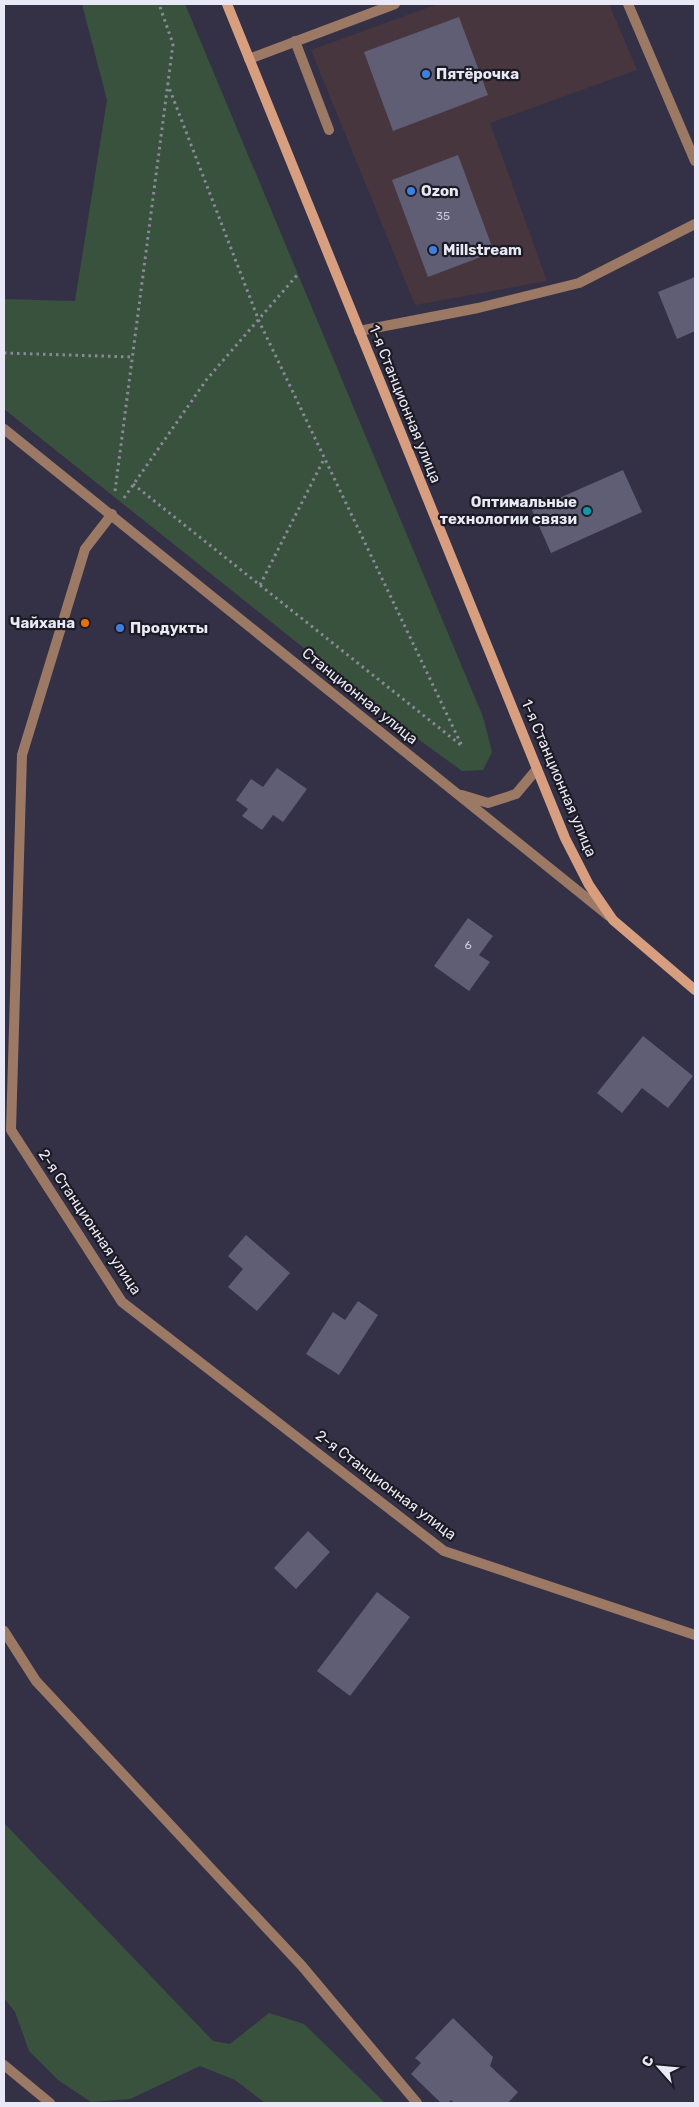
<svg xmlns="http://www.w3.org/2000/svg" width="699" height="2107" viewBox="0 0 699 2107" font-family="Rubik,sans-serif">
<rect width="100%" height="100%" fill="#343146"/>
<!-- commercial -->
<path fill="#48363f" d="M438,4H609L637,70L490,123L547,281L415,305L311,50Z"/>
<!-- green -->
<path fill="#39523e" d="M82,4H185L483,717L492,752L483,770L462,771L418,739L4,409V299L75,301L107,100Z
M4,1823L213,2041L230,2044L269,2013L304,2024L385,2103H265L235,2080L200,2066L130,2099L91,2102L58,2080L29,2051L15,2012L4,1998Z"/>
<!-- building -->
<path fill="#605e75" d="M459,17L488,95L393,131L364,52Z
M458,155L494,252L428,277L392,180Z
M695,277V331L677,339L658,292Z
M623,470L642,512L551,553L532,510Z
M277,768L307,789L283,822L273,815L262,830L242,816L248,809L236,800L251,779L263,787Z
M468,918L493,936L479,955L490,962L469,991L434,966Z
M643,1036L693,1076L668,1108L642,1088L622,1113L597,1093Z
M246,1235L290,1273L257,1311L228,1287L243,1269L228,1256Z
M358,1301L378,1315L339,1375L306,1354L333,1312L345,1320Z
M308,1531L330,1552L296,1589L274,1568Z
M377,1592L410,1617L350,1696L317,1671Z
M453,2018L493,2057L490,2066L518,2092L508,2103H454L451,2100L448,2103H441L411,2074L421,2063L415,2058Z"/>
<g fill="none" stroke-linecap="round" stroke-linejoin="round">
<!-- path -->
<path stroke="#8a8899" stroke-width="3" stroke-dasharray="2.5 4" stroke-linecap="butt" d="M4,353L132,357
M133,484L462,746L259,321L168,85
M115,491L173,44L159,4
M124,498L207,379L298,274
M260,585L324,459"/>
<!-- service -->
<path stroke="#9c7965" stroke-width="10" d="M628,4L695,161
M295,41L329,130
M249,59L395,4
M359,331L478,308L579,283L695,224
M4,2065L50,2103"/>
<!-- minor -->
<path stroke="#9c7965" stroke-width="10" d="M4,429L609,916
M112,514L85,549L22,755L11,1130L122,1302L444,1551L695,1635
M462,795L488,803L516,794L537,769
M4,1631L36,1681L302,1966L417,2103"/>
<!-- secondary -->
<path stroke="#d79f7f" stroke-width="10" d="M227,4L565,838L589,885L613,920L695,990"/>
</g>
<!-- markers -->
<g fill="#3f7fe0" stroke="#1c1b24" stroke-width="2">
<circle cx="426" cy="74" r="5"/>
<circle cx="411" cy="191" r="5"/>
<circle cx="433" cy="250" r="5"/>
<circle cx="120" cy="628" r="5"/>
</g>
<circle fill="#0f9aa8" stroke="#1c1b24" stroke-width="2" cx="587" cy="511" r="5"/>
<circle fill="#e8710a" stroke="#1c1b24" stroke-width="2" cx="85" cy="623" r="5"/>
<g text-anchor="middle" stroke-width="4.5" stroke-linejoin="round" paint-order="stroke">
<!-- number labels -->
<g font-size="12" fill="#c7c6d6">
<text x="443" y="220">35</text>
<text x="468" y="949">6</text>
</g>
<!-- poi labels -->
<g font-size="15" font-weight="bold" fill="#e9e8f6" stroke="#1c1b24" text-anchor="start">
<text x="436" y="79">Пятёрочка</text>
<text x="421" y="196">Ozon</text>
<text x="443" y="255">Millstream</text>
<text x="577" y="507" text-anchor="end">Оптимальные<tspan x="577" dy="17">технологии связи</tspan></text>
<text x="75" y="628" text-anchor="end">Чайхана</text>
<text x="130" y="633">Продукты</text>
</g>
<!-- street labels -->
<g font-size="15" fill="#e9e8f6" stroke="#1c1b24">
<text transform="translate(405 404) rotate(68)" y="5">1-я Станционная улица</text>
<text transform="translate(360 696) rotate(39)" y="5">Станционная улица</text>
<text transform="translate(559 778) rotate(67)" y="5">1-я Станционная улица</text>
<text transform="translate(90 1222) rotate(56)" y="5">2-я Станционная улица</text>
<text transform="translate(386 1485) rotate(37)" y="5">2-я Станционная улица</text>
</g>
</g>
<!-- border -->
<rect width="699" height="2107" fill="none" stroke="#e9e8f6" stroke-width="10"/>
<!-- north arrow -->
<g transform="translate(659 2067) rotate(297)" stroke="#1c1b24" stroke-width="4" paint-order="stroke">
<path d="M0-4L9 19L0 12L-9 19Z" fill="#e9e8f6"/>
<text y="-8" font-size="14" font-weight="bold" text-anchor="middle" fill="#e9e8f6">С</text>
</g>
</svg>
